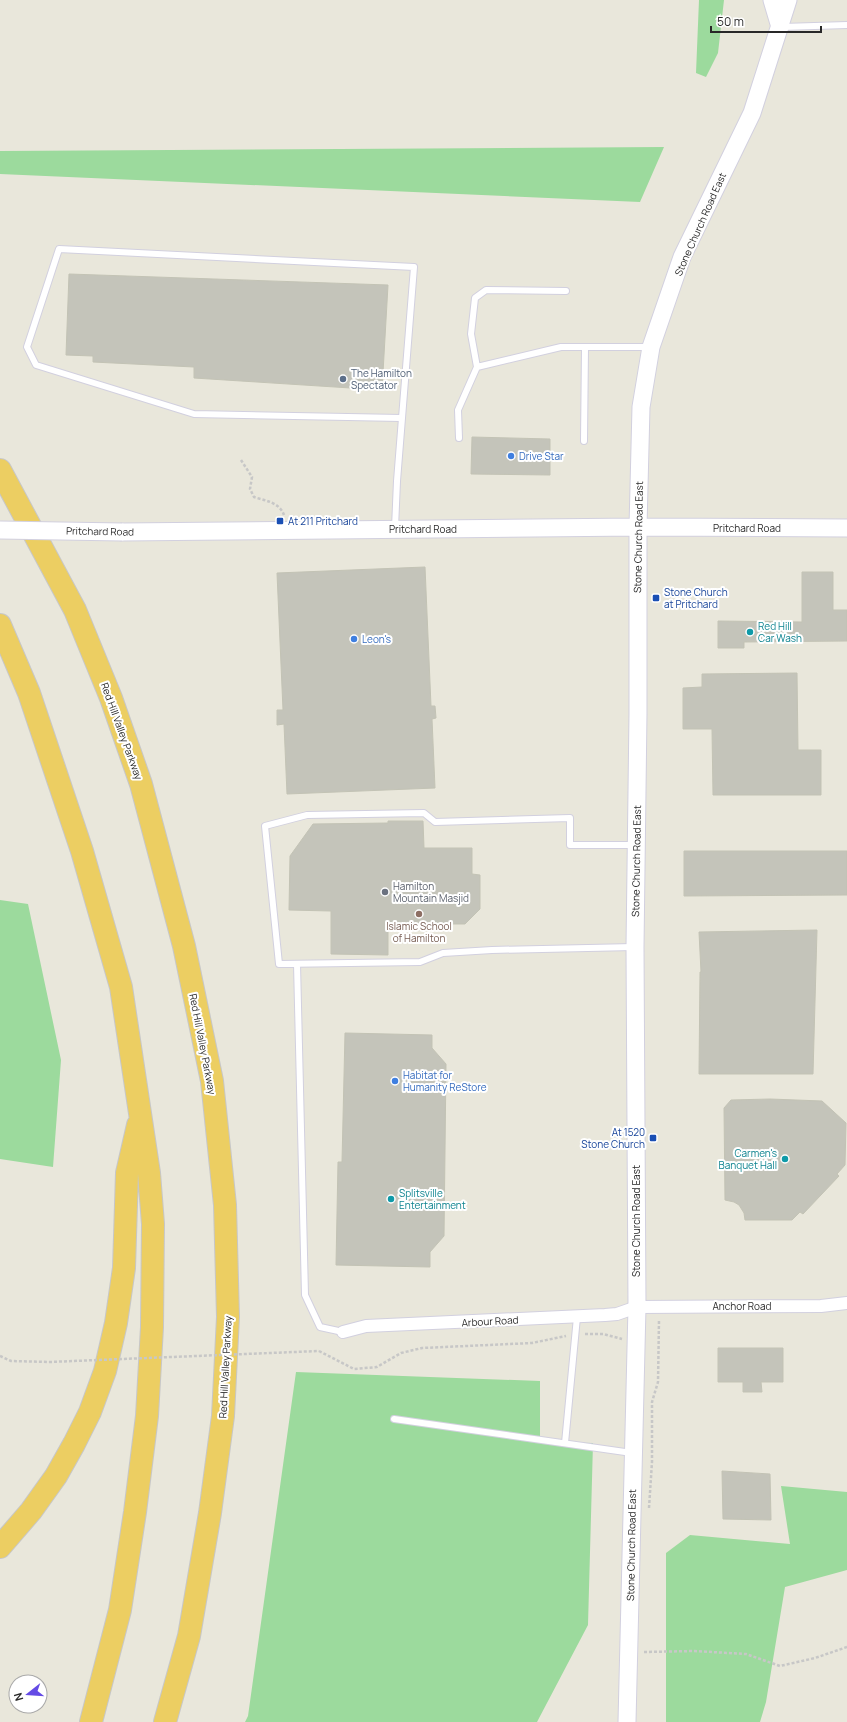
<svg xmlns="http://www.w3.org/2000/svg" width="847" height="1722" viewBox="0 0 847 1722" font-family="Manrope,sans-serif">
<rect width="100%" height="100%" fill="#e9e7db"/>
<!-- green -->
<path fill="#9cda9d" d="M699,0H724L718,53L706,77L696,73Z
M664,147L640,202L0,174V151Z
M0,900L28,904L61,1060L53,1167L0,1159Z
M296,1372L540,1381V1442L593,1443L588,1625L537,1722H245L248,1716Z
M781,1486L847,1492V1570L785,1587L766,1702L760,1722H666V1553L690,1535L790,1544Z"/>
<!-- building -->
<path fill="#c4c4ba" stroke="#c3c3b5" d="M69,274L388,285L382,390L194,378V367L93,362V356L66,355Z
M472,437L550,439V475L471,474Z
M425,567L431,706H435L436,718L432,719L435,788L287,794L284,724L277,725V710H283L277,573Z
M802,572H833V610H847V641L744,642V648H718V621L802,622Z
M797,673L798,750H821V795H713L712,729H683V688L702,687V674Z
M388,821H423L424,848H472V874L480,875V909L465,924H448V930H388V955L331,954V911L289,910L290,856L313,824L388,823Z
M684,851H847V895L684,896Z
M817,930L813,1074H699L700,972H701L699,932Z
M345,1033L432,1035V1048L446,1064L444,1236L430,1252V1267L336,1265L338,1162H342Z
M770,1099L822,1101L846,1123L845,1165L837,1174L839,1176L803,1214L800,1212L792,1220H745L744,1213L739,1205L734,1202L725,1200L724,1108L731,1100Z
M718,1348H783V1382H761L762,1392H743V1382H718Z
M722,1471L770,1474L771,1520L723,1519Z"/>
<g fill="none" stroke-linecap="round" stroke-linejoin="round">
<!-- service casing -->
<g stroke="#d2d0df" stroke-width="8">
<path id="service" d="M782,27L847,25
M477,367L471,334L475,298L486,290L566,291
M459,438L458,410L477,367L561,347H650
M584,441L585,347
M395,528L397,481L414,267L59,249L27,347L36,365L194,414L401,418
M634,947L492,950L443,953L420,962L279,964L265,826L307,815L424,813L435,822L570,818V845H636
M297,964L305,1295L320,1327L343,1332
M394,1419L632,1453
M565,1443L577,1317"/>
</g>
<!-- minor casing -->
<g stroke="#d2d0df" stroke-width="14">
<path id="minor" d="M343,1332L366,1326L605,1315L617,1314L637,1307L821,1306L847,1303"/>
</g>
<!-- secondary casing -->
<g stroke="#d2d0df" stroke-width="19">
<path id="secondary" d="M772,0L780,27
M122,532L638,527L847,528
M627,1722L637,1307L635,947L638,713V527L641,407L651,347L682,257L752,113L788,0"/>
</g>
<!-- motorway casing -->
<g stroke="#c7c7c7" stroke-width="24">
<path id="motorway" d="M0,470L75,610L111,698L141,784L184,946L212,1081L225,1205L228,1317L223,1416L210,1513L189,1636L165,1722
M0,625L29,693L82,851L121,987L149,1173L153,1224L152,1327L147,1416L135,1512L120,1610L91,1722
M0,1547L31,1511L56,1476L74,1444L90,1412L105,1371L116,1323L124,1268L127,1173L138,1125"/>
</g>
<!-- path -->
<path stroke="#c7c7c7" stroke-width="2.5" stroke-dasharray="3 2" stroke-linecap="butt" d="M241,460L252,477L250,489L254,497C266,501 279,502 284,515
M585,1334H603L622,1339
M319,1351L354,1369L377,1367L401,1353L422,1348L532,1343L566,1336
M0,1356L11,1361L49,1362
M649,1508L652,1462V1402L658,1382L659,1320
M644,1652L694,1651L746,1654L780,1666L815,1658L847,1647"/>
<!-- service -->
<use href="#service" stroke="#fff" stroke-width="6"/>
<!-- minor -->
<use href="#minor" stroke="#fff" stroke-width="12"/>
<!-- secondary -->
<use href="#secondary" stroke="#fff" stroke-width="17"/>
<!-- motorway -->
<use href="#motorway" stroke="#ecce62" stroke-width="22"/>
<!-- secondary-bridge casing -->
<g stroke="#d2d0df" stroke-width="19" stroke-linecap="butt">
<path id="secondary-bridge" d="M0,530L122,532"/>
</g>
<!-- path-bridge -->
<path stroke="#c7c7c7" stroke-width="2.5" stroke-dasharray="3 2" stroke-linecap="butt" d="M49,1362L319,1351"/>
<!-- secondary-bridge -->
<use href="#secondary-bridge" stroke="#fff" stroke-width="17"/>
</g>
<!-- markers -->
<circle fill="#5c6f8a" stroke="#fff" stroke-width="1.5" cx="343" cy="379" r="4"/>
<g fill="#3f7fe0" stroke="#fff" stroke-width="1.5">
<circle cx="511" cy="456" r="4"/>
<circle cx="354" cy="639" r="4"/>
<circle cx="395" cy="1081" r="4"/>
</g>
<g fill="#1a4fb4" stroke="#fff" stroke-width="1.5">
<rect x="276" y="517" width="8" height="8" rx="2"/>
<rect x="652" y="594" width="8" height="8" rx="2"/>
<rect x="649" y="1134" width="8" height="8" rx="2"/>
</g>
<g fill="#0f9aa8" stroke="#fff" stroke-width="1.5">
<circle cx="750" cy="632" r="4"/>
<circle cx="785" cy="1159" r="4"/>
<circle cx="391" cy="1199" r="4"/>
</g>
<circle fill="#6b7280" stroke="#fff" stroke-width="1.5" cx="385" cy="892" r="4"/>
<circle fill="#8d6e63" stroke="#fff" stroke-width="1.5" cx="419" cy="914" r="4"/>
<g text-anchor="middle" stroke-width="4" stroke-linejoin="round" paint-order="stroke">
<!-- street labels -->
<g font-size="10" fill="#282828" stroke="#fff">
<text transform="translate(700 224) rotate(-66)" y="4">Stone Church Road East</text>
<text x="747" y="532">Pritchard Road</text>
<text x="423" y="533">Pritchard Road</text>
<text transform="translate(100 531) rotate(1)" y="4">Pritchard Road</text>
<text transform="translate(638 537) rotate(-89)" y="4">Stone Church Road East</text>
<text transform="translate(122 731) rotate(70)" y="4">Red Hill Valley Parkway</text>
<text transform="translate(636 861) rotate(-89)" y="4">Stone Church Road East</text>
<text transform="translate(203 1044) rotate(79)" y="4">Red Hill Valley Parkway</text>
<text transform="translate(636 1221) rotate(-90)" y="4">Stone Church Road East</text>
<text x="742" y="1310">Anchor Road</text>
<text transform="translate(490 1321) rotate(-3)" y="4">Arbour Road</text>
<text transform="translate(225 1367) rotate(-87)" y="4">Red Hill Valley Parkway</text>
<text transform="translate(631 1545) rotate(-89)" y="4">Stone Church Road East</text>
</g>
<!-- service labels -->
<g font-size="10" fill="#4e5e75" stroke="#fff" text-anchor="start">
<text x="351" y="377">The Hamilton<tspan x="351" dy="12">Spectator</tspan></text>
</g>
<!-- shop labels -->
<g font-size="10" fill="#366cbe" stroke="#fff" text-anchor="start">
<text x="519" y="460">Drive Star</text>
<text x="362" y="643">Leon's</text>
<text x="403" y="1079">Habitat for<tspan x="403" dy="12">Humanity ReStore</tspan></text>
</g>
<!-- transit labels -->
<g font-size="10" fill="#164399" stroke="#fff" text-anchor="start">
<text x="288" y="525">At 211 Pritchard</text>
<text x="664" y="596">Stone Church<tspan x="664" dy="12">at Pritchard</tspan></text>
<text x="645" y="1136" text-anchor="end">At 1520<tspan x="645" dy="12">Stone Church</tspan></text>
</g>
<!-- culture labels -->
<g font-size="10" fill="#0d838f" stroke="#fff" text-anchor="start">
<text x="758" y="630">Red Hill<tspan x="758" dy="12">Car Wash</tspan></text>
<text x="777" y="1157" text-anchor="end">Carmen's<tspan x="777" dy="12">Banquet Hall</tspan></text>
<text x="399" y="1197">Splitsville<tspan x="399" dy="12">Entertainment</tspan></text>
</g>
<!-- worship labels -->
<g font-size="10" fill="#5b616d" stroke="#fff" text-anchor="start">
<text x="393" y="890">Hamilton<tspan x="393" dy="12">Mountain Masjid</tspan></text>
</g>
<!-- education labels -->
<g font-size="10" fill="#785e54" stroke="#fff">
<text x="419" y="930">Islamic School<tspan x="419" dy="12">of Hamilton</tspan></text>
</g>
</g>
<!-- north arrow -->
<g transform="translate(28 1694) rotate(253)"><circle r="19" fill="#ffffff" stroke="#a9a9a9"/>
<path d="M0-3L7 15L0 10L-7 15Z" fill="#644be5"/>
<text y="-6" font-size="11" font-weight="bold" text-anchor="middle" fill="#282828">N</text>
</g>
<!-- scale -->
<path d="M711 26v6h110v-6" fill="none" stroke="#282828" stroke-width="2"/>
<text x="717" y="26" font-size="12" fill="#282828" stroke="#ffffff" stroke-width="3" paint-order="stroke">50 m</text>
</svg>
